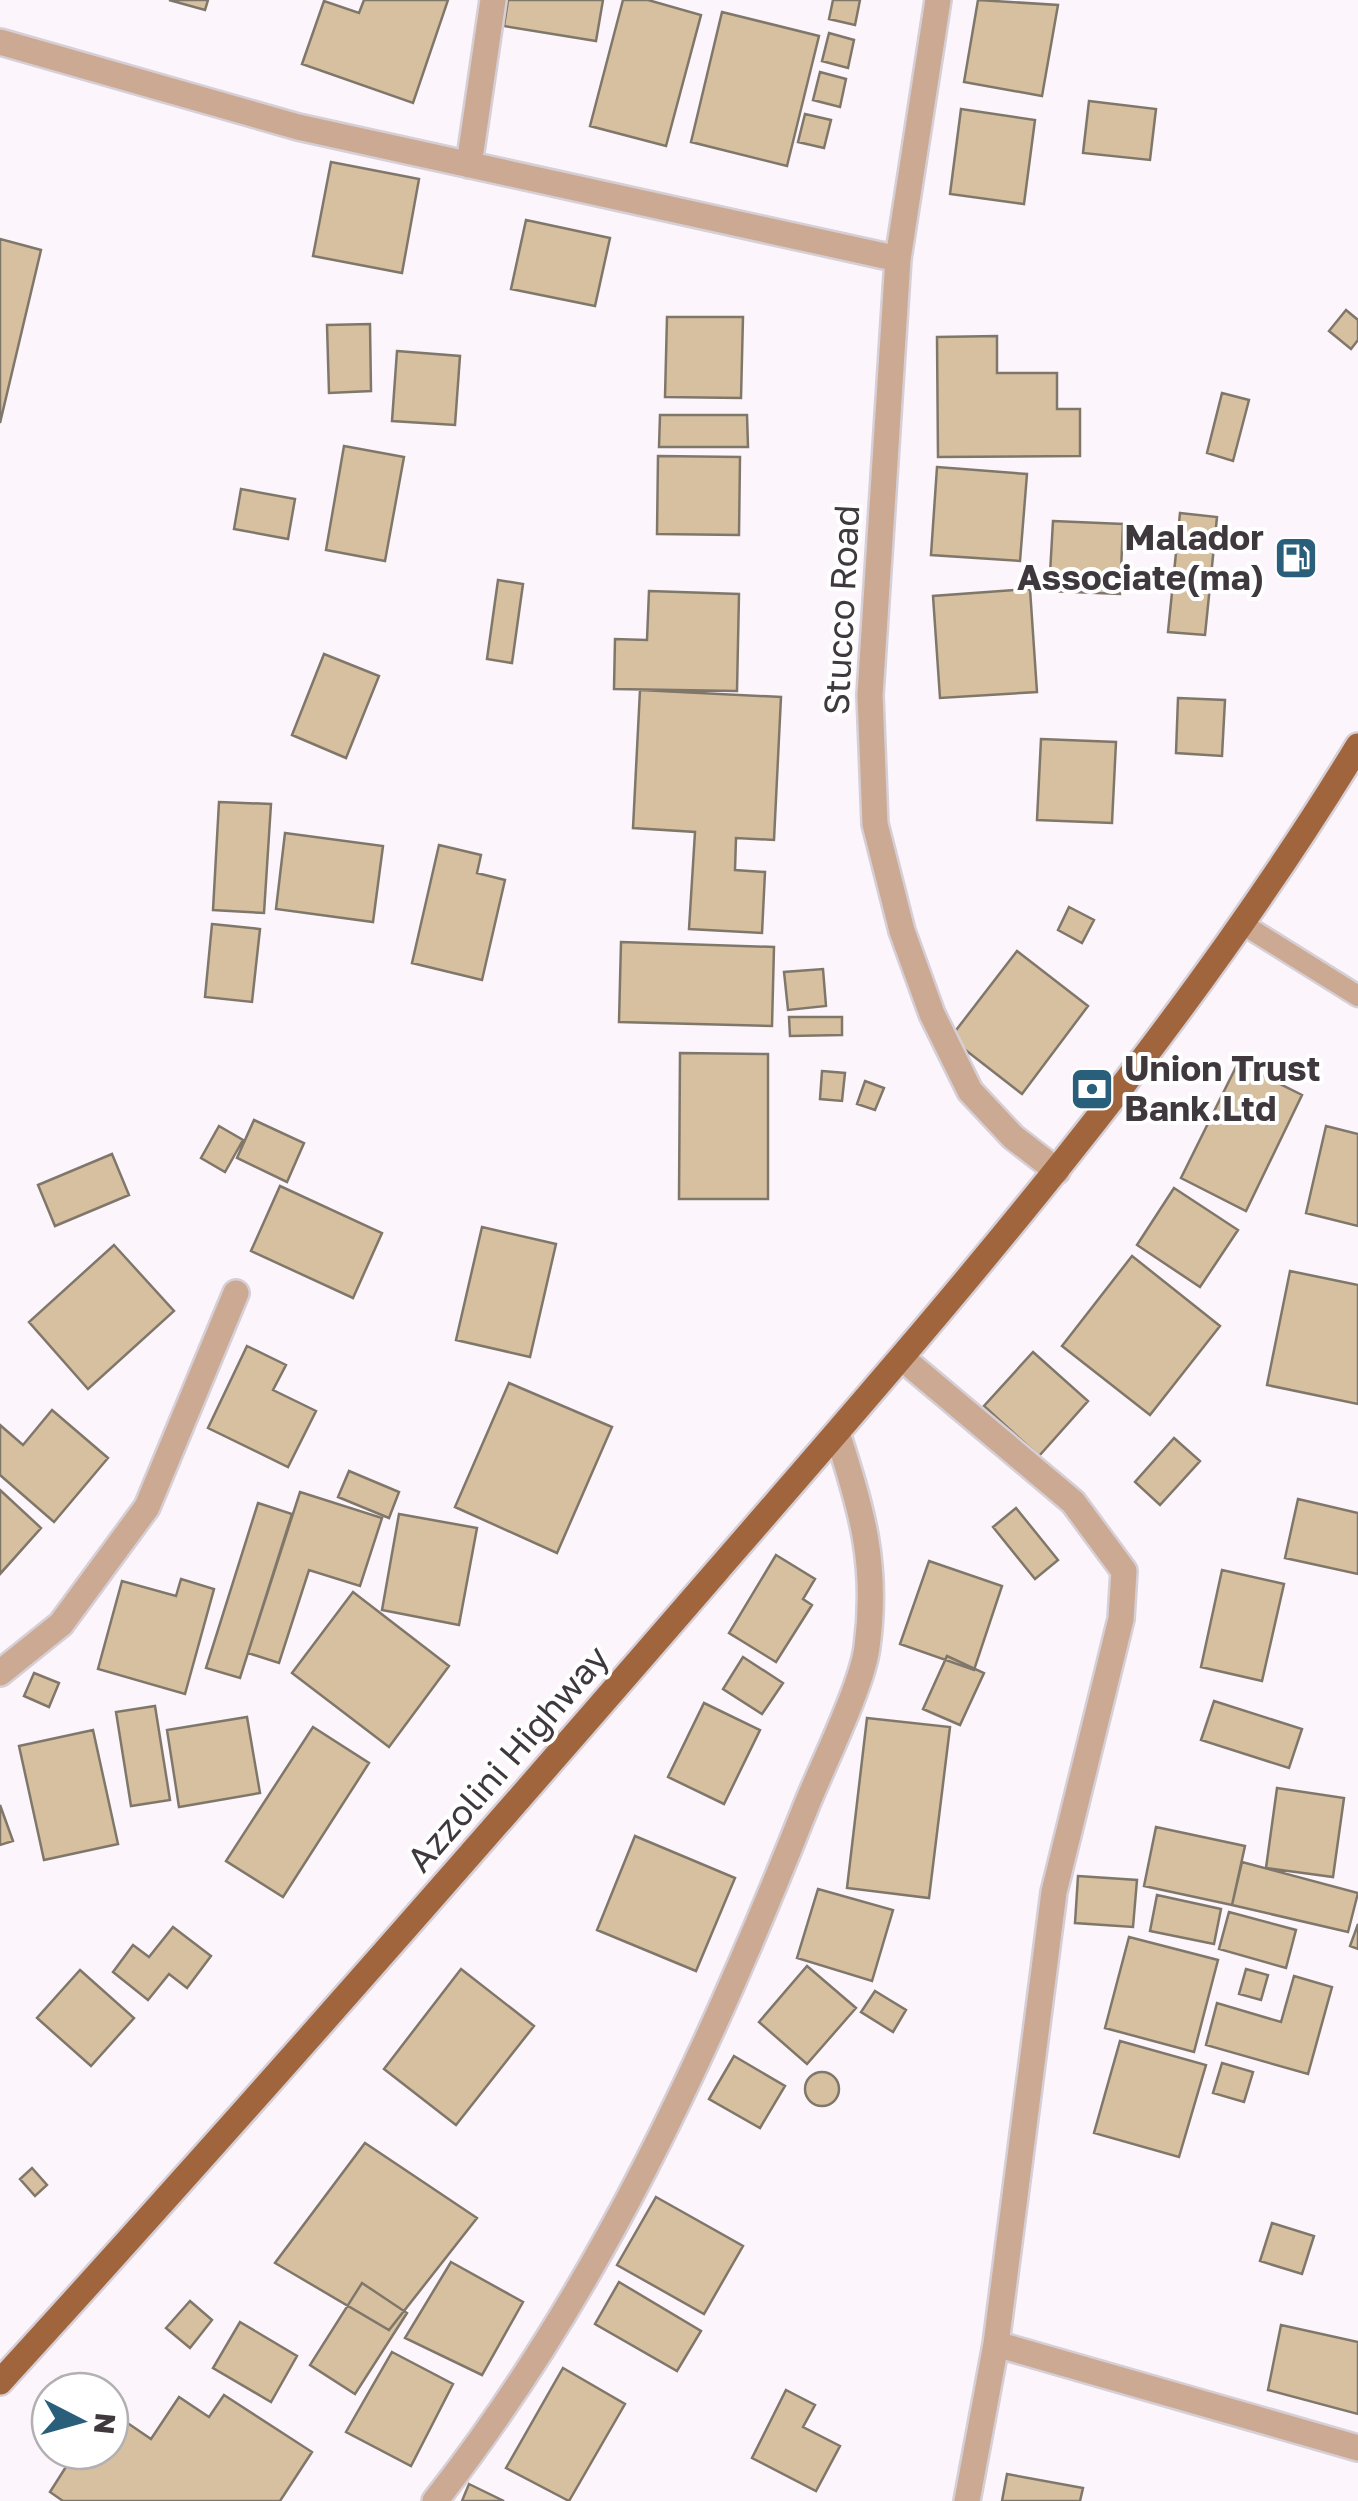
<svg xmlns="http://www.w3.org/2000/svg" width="1358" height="2501" viewBox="0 0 1358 2501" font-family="'Golos Text',sans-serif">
<rect width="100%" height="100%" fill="#fdf5fc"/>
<!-- building -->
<path fill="#d7c09f" stroke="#80776b" stroke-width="2.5" d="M169,0H208L205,10Z
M364,0H448L413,103L302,64L324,1L359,13Z
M508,0H603L596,41L504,26Z
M623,0H648L701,15L666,146L590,126Z
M833,0H860L855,25L829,19Z
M978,0L1058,5L1042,96L964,82Z
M722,12L819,36L787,166L691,142Z
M829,33L854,40L848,68L822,61Z
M820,72L846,79L840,107L813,100Z
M1089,101L1156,109L1150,160L1083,153Z
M961,109L1035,120L1024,204L950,194Z
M805,114L831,120L824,148L798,142Z
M331,162L419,179L402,273L313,256Z
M526,220L610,238L595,306L511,289Z
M0,239L41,250L0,423Z
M1346,310L1358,320V340L1351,349L1329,331Z
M667,317H743L741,398L665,397Z
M370,324L371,391L329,393L327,325Z
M997,336V373H1057V409H1080V456L938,457L937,337Z
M397,351L460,356L455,425L392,421Z
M1222,393L1249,400L1233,461L1207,453Z
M660,415H747L748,447H659Z
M344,446L404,457L385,561L326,550Z
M658,456L740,457L739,535L657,534Z
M937,467L1027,474L1020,561L931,555Z
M241,489L295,499L288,539L234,529Z
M1180,513L1217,517L1205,635L1168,632Z
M1053,521L1123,524L1120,594L1049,591Z
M498,580L523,584L512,663L487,659Z
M1030,589L1037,692L940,698L933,596Z
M649,591L739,594L737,691L614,689L615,639L647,640Z
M324,654L379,676L346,758L292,735Z
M640,690L781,697L774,840L736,838L735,870L765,872L762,933L689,929L695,832L633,828Z
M1178,698L1225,700L1222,756L1176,753Z
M1041,739L1116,742L1112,823L1037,820Z
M219,802L271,804L264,913L213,910Z
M285,833L383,846L373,922L276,909Z
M439,845L481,855L477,873L505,880L482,980L412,963Z
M1069,907L1094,920L1082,943L1058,930Z
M212,924L260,929L252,1002L205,997Z
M621,942L774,947L772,1026L619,1022Z
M1017,951L1088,1006L1022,1094L950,1038Z
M823,969L826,1006L788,1010L784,972Z
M789,1017H842V1035L790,1036Z
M680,1053L768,1054V1199H679Z
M1238,1063L1302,1095L1246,1211L1181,1178Z
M822,1071L845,1073L842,1101L820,1099Z
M865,1081L884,1088L875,1110L857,1104Z
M254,1120L304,1143L287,1182L237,1158Z
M219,1126L243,1140L225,1172L201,1158Z
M1326,1126L1358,1134V1226L1306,1213Z
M112,1154L129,1195L55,1226L38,1185Z
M280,1186L382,1233L353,1298L251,1251Z
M1174,1188L1238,1230L1200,1287L1137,1245Z
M482,1227L556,1244L530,1357L456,1340Z
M114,1245L174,1311L88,1389L29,1322Z
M1132,1256L1220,1326L1150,1415L1062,1346Z
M1290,1271L1358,1285V1404L1267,1385Z
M247,1346L286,1365L273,1390L316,1411L288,1467L208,1428Z
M1033,1352L1088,1401L1039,1456L984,1406Z
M509,1383L612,1427L557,1553L455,1507Z
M52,1410L108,1458L54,1522L0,1475V1425L23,1445Z
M1174,1438L1200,1461L1160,1505L1135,1482Z
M349,1471L399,1492L389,1518L338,1497Z
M0,1490L41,1528L0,1574Z
M300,1492L382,1518L360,1586L309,1570L279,1663L248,1653Z
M1298,1499L1358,1513V1574L1285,1558Z
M258,1503L292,1514L240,1678L206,1668Z
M1016,1508L1058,1560L1035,1579L993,1527Z
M399,1514L477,1528L459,1625L382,1610Z
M776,1555L815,1579L803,1599L812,1605L776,1662L729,1633Z
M929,1561L1002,1586L974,1670L900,1644Z
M1222,1570L1284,1584L1262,1681L1201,1667Z
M181,1579L214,1589L185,1694L98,1669L122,1581L176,1596Z
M353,1592L449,1666L389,1747L292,1673Z
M947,1656L984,1673L960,1725L923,1709Z
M743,1657L783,1683L762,1714L723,1689Z
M34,1673L59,1683L49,1707L24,1696Z
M1214,1701L1302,1729L1289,1768L1201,1740Z
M704,1703L760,1730L724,1804L668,1777Z
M155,1706L170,1800L131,1806L116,1712Z
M247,1717L260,1793L179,1807L167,1730Z
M867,1718L950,1727L929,1898L847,1888Z
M313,1727L369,1763L283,1897L226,1861Z
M93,1730L118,1844L44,1860L19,1746Z
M1277,1788L1344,1798L1333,1877L1266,1868Z
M0,1805L13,1841L0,1845Z
M1156,1827L1245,1846L1232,1905L1144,1886Z
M635,1836L735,1878L696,1971L597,1930Z
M1242,1862L1358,1893L1348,1932L1232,1905Z
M1078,1876L1137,1880L1133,1927L1075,1923Z
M818,1889L893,1910L872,1981L797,1958Z
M1157,1895L1221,1909L1214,1944L1150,1931Z
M1229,1912L1296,1930L1286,1968L1219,1949Z
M1358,1924V1949L1350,1946Z
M173,1927L211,1956L187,1988L169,1974L148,2000L113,1972L133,1945L149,1957Z
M1129,1937L1218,1960L1194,2052L1105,2028Z
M807,1966L856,2008L807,2064L759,2022Z
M461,1969L534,2026L456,2125L384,2069Z
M1246,1969L1268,1975L1261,2000L1239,1994Z
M80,1970L134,2018L91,2066L37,2018Z
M1294,1976L1332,1987L1308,2074L1206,2045L1217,2003L1281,2022Z
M875,1991L906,2010L893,2032L861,2012Z
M1120,2041L1206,2065L1179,2157L1094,2133Z
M734,2056L785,2086L760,2128L709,2099Z
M1222,2063L1253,2072L1244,2102L1213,2093Z
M805 2089a17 17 0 1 1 34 0a17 17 0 1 1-34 0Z
M365,2143L477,2218L389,2330L275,2263Z
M32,2168L47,2185L35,2196L20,2179Z
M656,2197L743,2246L704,2314L617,2265Z
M1272,2223L1314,2236L1302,2274L1260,2261Z
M451,2262L523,2302L482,2375L405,2338Z
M619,2282L701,2331L677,2371L595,2324Z
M362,2283L407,2313L355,2394L310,2365Z
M190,2301L212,2320L190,2348L166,2328Z
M240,2322L297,2356L271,2402L213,2368Z
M1281,2325L1358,2342V2414L1268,2390Z
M392,2352L453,2384L411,2466L346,2432Z
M563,2368L625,2404L569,2501L506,2468Z
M786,2390L815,2405L803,2427L840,2446L816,2491L752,2458Z
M224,2395L312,2452L280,2501H63L50,2492L76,2451H110V2411L151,2439L179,2397L209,2417Z
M1007,2474L1083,2488L1080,2501H1002Z
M469,2484L504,2501H462Z"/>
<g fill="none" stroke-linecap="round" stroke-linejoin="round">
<!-- lane casing -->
<g stroke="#d7cfd6" stroke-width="25">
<path id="lane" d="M1241,923L1358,996"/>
</g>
<!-- street casing -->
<g stroke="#d7cfd6" stroke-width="30">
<path id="street" d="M938,0L898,259L870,695L875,824L902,931L932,1014L970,1091L1013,1137L1057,1171
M0,42L298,127L898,259
M469,165L493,0
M902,1358L1073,1502L1124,1571L1121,1619L1054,1892L996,2344L967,2501
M0,1673L61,1624L147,1507L236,1293
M996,2344L1358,2448
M435,2501C596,2296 709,2051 805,1809C821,1768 862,1687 867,1647C878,1565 862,1510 837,1433"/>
</g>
<!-- primary casing -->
<g stroke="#d7cfd6" stroke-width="30">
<path id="primary" d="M0,2382C243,2116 480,1845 716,1572C945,1308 1176,1045 1358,746"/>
</g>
<!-- lane -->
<use href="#lane" stroke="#cba993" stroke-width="20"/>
<!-- street -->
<use href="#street" stroke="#cba993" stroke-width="25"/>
<!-- primary -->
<use href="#primary" stroke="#a0653c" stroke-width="25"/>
</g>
<!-- icons -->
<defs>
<g id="fuel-square" transform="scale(2.25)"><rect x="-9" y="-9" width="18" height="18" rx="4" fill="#2a5f7b" stroke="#fff"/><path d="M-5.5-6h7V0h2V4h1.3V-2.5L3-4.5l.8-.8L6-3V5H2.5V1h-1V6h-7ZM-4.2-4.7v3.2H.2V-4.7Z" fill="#fff"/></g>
<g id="bank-square" transform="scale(2.25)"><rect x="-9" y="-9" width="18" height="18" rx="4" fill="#2a5f7b" stroke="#fff"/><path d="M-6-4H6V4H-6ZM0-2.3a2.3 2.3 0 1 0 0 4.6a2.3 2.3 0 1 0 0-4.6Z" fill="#fff"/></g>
</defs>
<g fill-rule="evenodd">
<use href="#fuel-square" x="1296" y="558"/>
<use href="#bank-square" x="1092" y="1089"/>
</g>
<g text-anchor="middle" stroke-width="8" stroke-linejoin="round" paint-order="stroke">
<!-- poi labels -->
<g font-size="35" font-weight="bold" fill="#3f393e" stroke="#fff" text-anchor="end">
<text x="1264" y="550">Malador<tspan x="1264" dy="40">Associate(ma)</tspan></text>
<text x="1124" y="1081" text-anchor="start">Union Trust<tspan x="1124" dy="40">Bank.Ltd</tspan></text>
</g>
<!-- street labels -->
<g font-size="35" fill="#3f393e" stroke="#fff">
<text transform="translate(842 610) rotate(-87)" y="12">Stucco Road</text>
<text transform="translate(508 1759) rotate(-49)" y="12">Azzolini Highway</text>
</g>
</g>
<!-- north arrow -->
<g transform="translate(80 2421) rotate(96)"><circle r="48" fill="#ffffff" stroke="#b2b0b2" stroke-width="2.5"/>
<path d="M0-8L18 38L0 25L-18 38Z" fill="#2a5f7b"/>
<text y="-15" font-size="28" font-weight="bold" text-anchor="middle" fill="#3f393e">N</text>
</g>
</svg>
